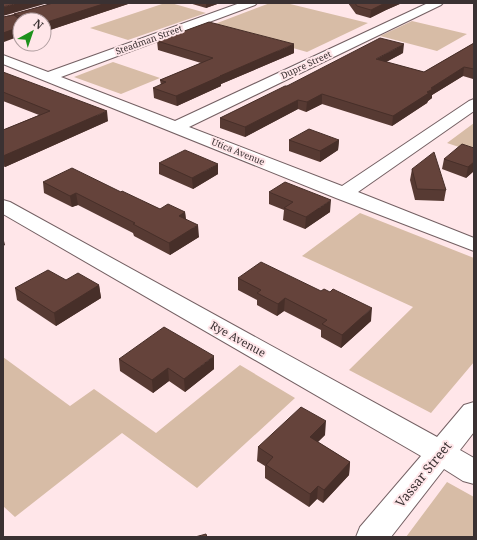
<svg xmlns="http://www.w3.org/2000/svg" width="477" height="540" viewBox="0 0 477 540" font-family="'Noto Serif',serif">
<rect width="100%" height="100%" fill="#ffe6e9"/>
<!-- green -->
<path fill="#d7bca6" d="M165,3H171L206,13L128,40L90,28Z
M270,3H286L368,23L307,52L212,25Z
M412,21L467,34L437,51L380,36Z
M113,62L160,78L121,94L74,77Z
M474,123V152L447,143Z
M360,213L474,258V362L431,413L349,370L413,307L302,256Z
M3,357L70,406L94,389L156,433L240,365L295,398L197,488L122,433L15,517L3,506Z
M447,482L474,497V537H406Z"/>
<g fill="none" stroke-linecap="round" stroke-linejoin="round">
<!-- minor casing -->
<g stroke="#746063" stroke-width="2">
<path id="minor" d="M240,3H257L255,5L61,77L175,121L428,3H443L441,5L189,127L342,186L469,101L474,99V111L358,192L474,238V251L336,198L3,64V55L48,72Z
M3,200L10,202L437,437L464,405L474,402V432L460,450L474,458V484L463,481L444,469L391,537H356L360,527L421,456L3,214Z"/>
</g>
<!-- minor -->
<use href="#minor" fill="#fff" fill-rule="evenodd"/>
</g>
<!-- wall -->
<path fill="#573a33" d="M53,3H131L44,32V20H20V36L3,41V17Z
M189,3H220L206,8Z
M348,3H402L386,10V6V10L370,18L356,14Z
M157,41L294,53L221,84V86L177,106L154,98L153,88L161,85L160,80L201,63L158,50Z
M474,43V78L473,79L463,76L432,95V98L428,101L427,103L392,126L322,104L306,112L298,109L245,137L220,128V118L287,86L403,53L386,62L424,72Z
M3,72L108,121L5,167L3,166V130L39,115L3,101Z
M289,140H339L338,150L320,162L289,151Z
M474,148V171L466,178L442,169L444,159Z
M159,163L218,174L193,189L159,174Z
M412,169L446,190L444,201L415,200L410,180Z
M43,182L121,192L160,209L185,212L186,219L199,237L170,255L134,236L133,233L78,205L72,207L44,193Z
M269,192L330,212L305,229L283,220L284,210L269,204Z
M238,278L371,321L341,348L321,337V330L284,311L277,316L257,305V300L238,290Z
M66,280L99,285L101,298L56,326L17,300L15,288Z
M119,359L214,369L185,392L169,381L153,393L120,371Z
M325,435L318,442L350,462L349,475L323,503L317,499L309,507L265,478V466L257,461L258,447Z"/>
<!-- shaded-wall -->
<path fill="#472f29" d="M18,3H48L3,16V7Z
M106,3H131L44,32V23Z
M206,3H220L206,8Z
M385,3H386V10L370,18L371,10Z
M386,3H402L386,10Z
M20,27V36L4,42L3,33Z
M294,44V53L221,84V86L177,106L176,96L220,76Z
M404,44L403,53L375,68L376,59Z
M464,67L463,76L432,95V98L428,101L427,103L392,126L393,116L427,92L431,88Z
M322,94V104L306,112L307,102Z
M298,100V109L245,137V127Z
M107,111L108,121L5,167L3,156Z
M339,140L338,150L320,162V151Z
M474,162V171L466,178L468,167Z
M218,164V174L193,189L192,178Z
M76,193L78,205L72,207L70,196Z
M331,200L330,212L305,229L306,217Z
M185,212L186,224L179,216Z
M198,225L199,237L170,255L169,243Z
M3,237L5,245L3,246Z
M99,285L101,298L56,326L54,313Z
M285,298L284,311L277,316L278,304Z
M372,308L371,321L341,348L342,335Z
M214,356V369L185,392L184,379Z
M168,368L169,381L153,393L152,380Z
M326,421L325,435L309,450L310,437Z
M350,462L349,475L323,503L324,490Z
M318,486L317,499L309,507L310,494Z"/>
<!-- building -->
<path fill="#65433b" stroke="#472f29" d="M3,3H18L3,7Z
M53,3H106L44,23V20H31L14,14Z
M355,3H385L371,10L357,6Z
M14,15L21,20H20V27L3,33V17Z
M209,22L294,44L220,76H221L176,96L153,88L166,82L160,80L213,58L157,41Z
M380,38L404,44L376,59L424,72L474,43V69L464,67L431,88L433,89L427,92L429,93L393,116L322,94L307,102L298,100L245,127L220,118L285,86H287Z
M3,72L107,111L3,156V130L50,111L3,92Z
M309,129L339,140L320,151L289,140Z
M462,144L474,148V162L468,167L444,159Z
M185,150L218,164L192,178L159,163Z
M434,152L446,190L417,189L412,169Z
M72,168L121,192L122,191L160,209L168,204L185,212L179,216L198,225L169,243L133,224L135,223L76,193L70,196L43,182Z
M285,182L331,200L306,217L284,208L293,202L269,192Z
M261,262L321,291L324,289L330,292L333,289L372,308L342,335L322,324L327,320L285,298L278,304L257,293L261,290L238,278Z
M48,270L66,280L78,273L99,285L54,313L15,288Z
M164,327L214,356L184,379L168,368L152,380L119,359Z
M301,407L326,421L310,437L350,462L324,490L318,486L310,494L266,465L273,457L258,447Z
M206,534L207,537H195Z"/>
<g text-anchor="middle" stroke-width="4" stroke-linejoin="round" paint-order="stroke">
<!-- far-street labels -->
<g font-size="9" fill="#3a3132" stroke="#ffe6e9">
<text transform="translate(149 40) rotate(-20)" y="3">Steadman Street</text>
<text transform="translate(306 65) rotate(-25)" y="3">Dupre Street</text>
<text transform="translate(238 152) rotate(22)" y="3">Utica Avenue</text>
</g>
<!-- street labels -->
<g font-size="11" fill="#3a3132" stroke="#ffe6e9">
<text transform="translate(238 339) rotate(29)" y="4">Rye Avenue</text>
</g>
<!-- near-street labels -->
<g font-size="13" fill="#3a3132" stroke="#ffe6e9">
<text transform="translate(423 474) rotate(-51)" y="5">Vassar Street</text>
</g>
</g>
<!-- border -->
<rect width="477" height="540" fill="none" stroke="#3a3132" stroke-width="8"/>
<!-- north arrow -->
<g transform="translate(32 32) rotate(40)"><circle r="19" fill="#ffe6e9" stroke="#b09ea0"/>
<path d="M0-3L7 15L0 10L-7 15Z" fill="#1d911c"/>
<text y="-6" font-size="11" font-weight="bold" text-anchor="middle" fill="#3a3132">N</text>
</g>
</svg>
